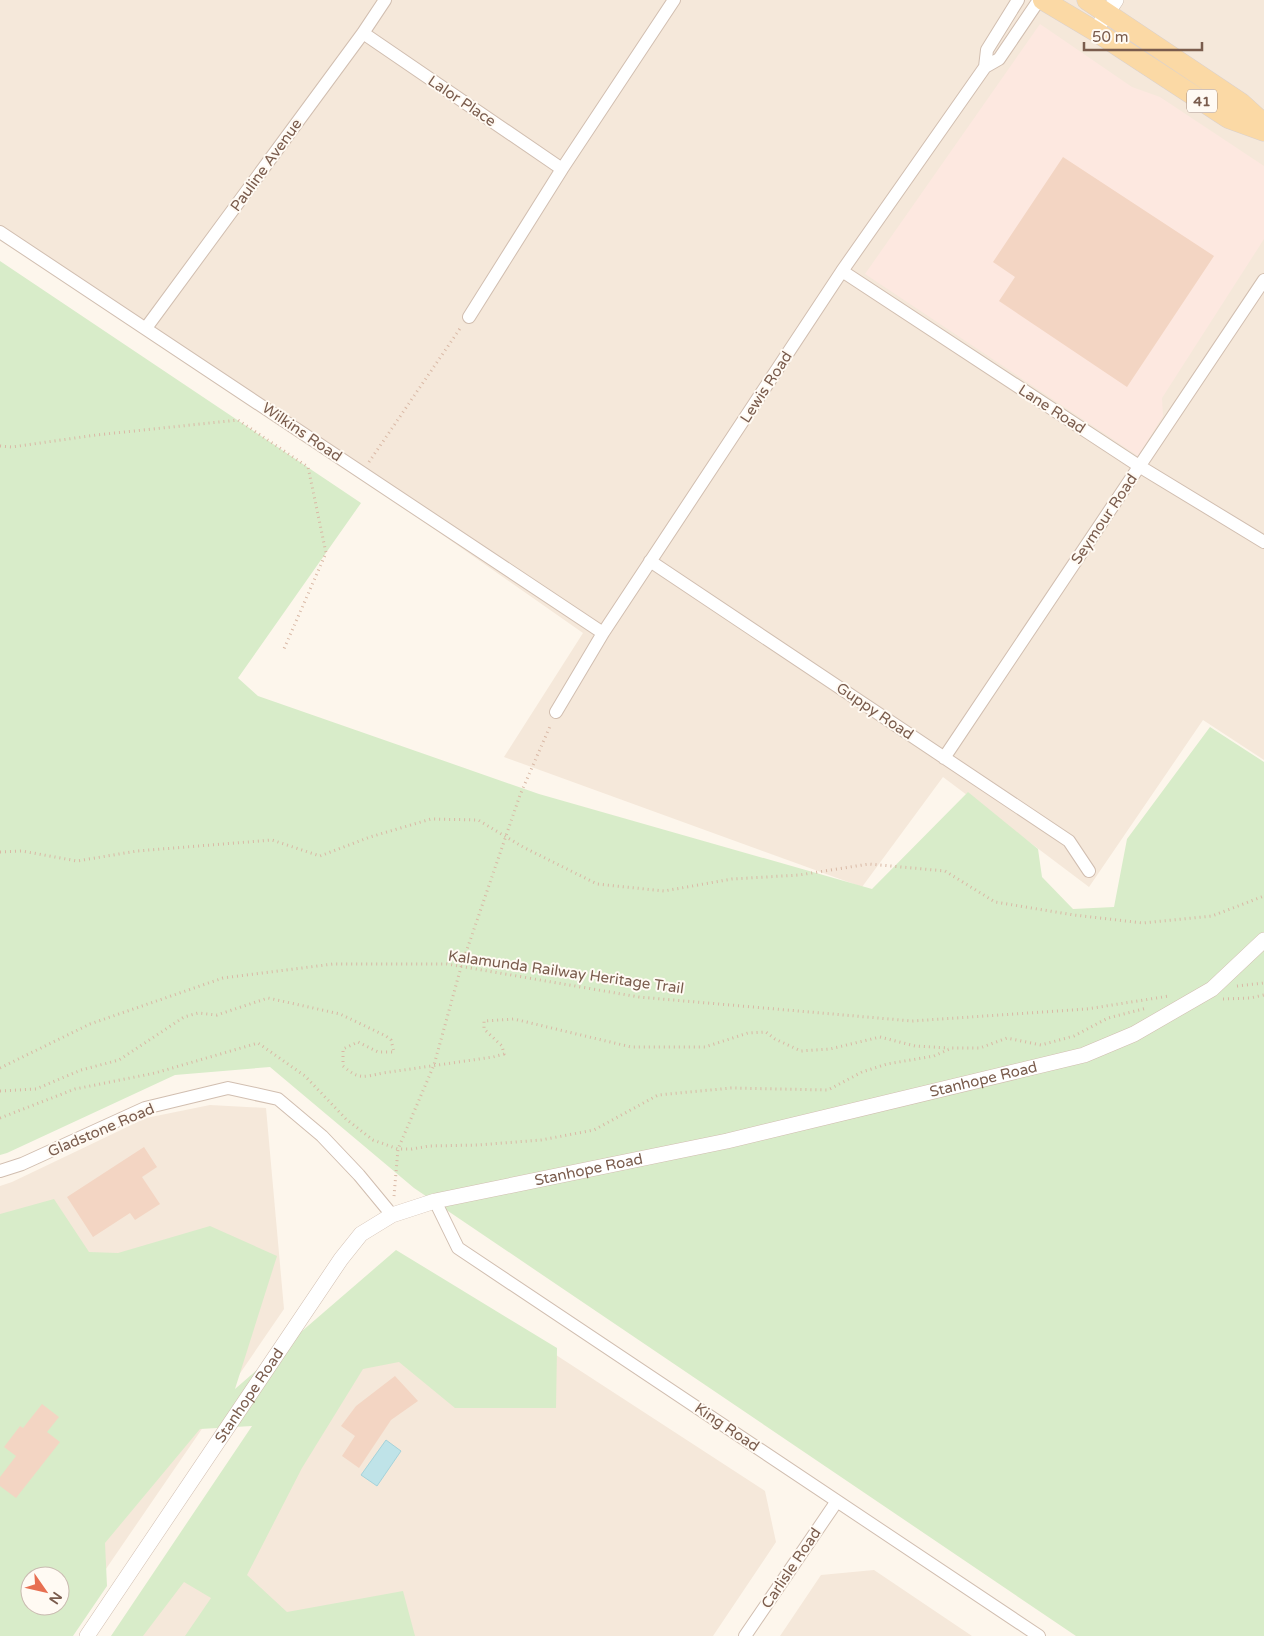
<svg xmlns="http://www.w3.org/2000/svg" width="1264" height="1636" viewBox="0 0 1264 1636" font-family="'Varela Round',sans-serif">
<rect width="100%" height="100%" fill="#fdf6ec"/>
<!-- residential -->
<path fill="#f5e8da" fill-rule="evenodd" d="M0,0H1264V760L1203,720L1089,887L943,777L862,887L504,757L583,633L0,225Z
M210,1105L266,1108L284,1309L60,1636H0V1186L12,1182L146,1118ZM30,1576H60V1606H30Z
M424,1269L765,1491L776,1542L713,1636H139Z
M874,1570L972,1636H780L821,1575Z"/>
<!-- commercial -->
<path fill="#fde8e0" d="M1040,24L1132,87L1160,97L1264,166V239L1162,398L1163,416L1138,456L865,274Z"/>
<!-- green -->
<path fill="#d8ecc9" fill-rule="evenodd" d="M0,261L361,503L238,678L258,696L539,794L872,889L968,792L1038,849L1042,877L1073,909L1114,907L1127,839L1210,727L1264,762V1636H1076L414,1188L270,1067L175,1075L7,1153L0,1155Z
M54,1199L89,1252L118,1253L210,1226L277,1256L235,1389L396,1250L557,1348L556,1408H455L399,1362L363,1369L302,1468L247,1575L287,1612L403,1591L415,1636H185L211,1598L184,1582L143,1636H111L252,1426L200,1429L105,1543L107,1586L73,1636H0V1214ZM30,1576H60V1606H30Z"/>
<!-- water -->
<path fill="#bfe3e8" stroke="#a5d3da" d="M386,1440L401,1451L377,1486L361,1475Z"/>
<!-- building -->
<path fill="#f3d5c3" d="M1063,157L1214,256L1127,387L999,301L1015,277L993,262Z
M144,1147L157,1167L142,1177L160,1204L135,1220L130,1213L93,1237L67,1197Z
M395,1376L418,1401L391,1420L359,1468L342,1456L355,1436L341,1426L356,1406Z
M42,1404L59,1417L47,1432L60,1442L16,1498L0,1486V1477L16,1456L4,1447L20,1426L23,1428Z"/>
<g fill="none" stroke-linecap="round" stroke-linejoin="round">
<!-- minor casing -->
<g stroke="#d1beb0" stroke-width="14">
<path id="minor" d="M363,33L562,169
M985,67L987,50L1018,0
M0,232L603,633
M842,271L1139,466L1264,542
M469,317L562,169L674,0
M146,328L363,33L385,0
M650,561L1069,841L1089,871
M556,712L603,633L842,271L985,67L999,59L1039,0
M944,758L1264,280
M0,1171L22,1164L145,1108L228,1088L278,1099L322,1136L359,1175L392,1215
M435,1201L458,1248L1039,1636
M745,1636L837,1501"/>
</g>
<!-- tertiary casing -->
<g stroke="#d1beb0" stroke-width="16">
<g id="tertiary">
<path d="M1101,22L1116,0"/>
<path id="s1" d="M87,1636L341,1259L361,1234L392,1215L435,1201L727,1141L1084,1055L1134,1034L1212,989L1264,940"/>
</g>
</g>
<!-- primary casing -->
<g stroke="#dad1cd" stroke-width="21">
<path id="primary" d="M1043,0L1095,31L1228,118L1264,131
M1087,0L1241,103L1264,124"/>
</g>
<!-- path -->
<path stroke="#d9b8a5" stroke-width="3" stroke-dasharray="1 4" stroke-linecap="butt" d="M0,446L12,447L96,435L238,420L308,467L326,553L283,651
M369,462L461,327
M0,852L22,851L77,861L137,851L272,840L320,856L370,837L431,819L478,820L523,847L597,884L664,891L732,879L799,875L869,864L945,871L995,902L1074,915L1143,923L1212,916L1264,896
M1237,986L1264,983
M1223,999L1250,998L1264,995
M0,1068L90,1024L223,978L333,964H447L639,997L912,1021L1087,1009L1169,996
M0,1091L36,1089L81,1070L119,1060L184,1017L198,1013L217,1015L268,998L340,1014L386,1036L391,1040L394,1052H378L358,1042L343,1049V1066C359,1080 363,1077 383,1073L493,1057L504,1054L502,1046L484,1029V1021L514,1019L631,1047H705L748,1033L766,1032L775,1039L801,1051L830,1049L880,1037L915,1046L949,1048
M0,1118L75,1089L155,1073L258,1043L305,1076L346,1119L373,1140L398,1149H412L429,1146L478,1145L541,1140L594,1130L658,1095L731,1088L828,1090L862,1072L887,1064L934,1056L952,1048H980L1007,1038L1041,1045L1074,1036L1108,1018L1147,1008
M394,1196L398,1149L434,1065L461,967L520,795L551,724"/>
<!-- minor -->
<use href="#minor" stroke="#fff" stroke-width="12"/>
<!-- tertiary -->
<use href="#tertiary" stroke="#fff" stroke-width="15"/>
<!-- primary -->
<use href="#primary" stroke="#fbd9a5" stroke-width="20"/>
</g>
<g text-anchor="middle" stroke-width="4" stroke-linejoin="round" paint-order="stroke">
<!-- shield labels -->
<rect fill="#fffaf3" stroke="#a28b7f" stroke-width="1" x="1187" y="89.5" width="30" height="23" rx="4"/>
<g font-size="14" font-weight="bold" fill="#7a5c4d">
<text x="1202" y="106">41</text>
</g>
<!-- street labels -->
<g font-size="15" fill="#7a5c4d" stroke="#fffaf3">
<text transform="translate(462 101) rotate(34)" y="5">Lalor Place</text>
<text transform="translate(266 165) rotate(-54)" y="5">Pauline Avenue</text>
<text transform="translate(766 387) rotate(-57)" y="5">Lewis Road</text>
<text transform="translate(1052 409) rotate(33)" y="5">Lane Road</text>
<text transform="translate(302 432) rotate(34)" y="5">Wilkins Road</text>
<text transform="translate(1104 519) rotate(-56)" y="5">Seymour Road</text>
<text transform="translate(875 711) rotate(34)" y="5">Guppy Road</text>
<text transform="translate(566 972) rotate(8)" y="5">Kalamunda Railway Heritage Trail</text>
<text dy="5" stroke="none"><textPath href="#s1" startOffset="1130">Stanhope Road</textPath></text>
<text transform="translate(101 1130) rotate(-23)" y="5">Gladstone Road</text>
<text dy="5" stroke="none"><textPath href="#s1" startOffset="725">Stanhope Road</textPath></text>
<text dy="5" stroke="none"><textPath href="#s1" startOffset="290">Stanhope Road</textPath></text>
<text transform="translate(727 1427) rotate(34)" y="5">King Road</text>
<text transform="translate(791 1568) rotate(-56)" y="5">Carlisle Road</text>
</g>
</g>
<!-- north arrow -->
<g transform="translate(45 1591) rotate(124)"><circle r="24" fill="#fffaf3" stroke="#cabbb1"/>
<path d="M0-4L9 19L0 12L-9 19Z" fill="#e76f51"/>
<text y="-8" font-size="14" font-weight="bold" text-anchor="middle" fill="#7a5c4d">N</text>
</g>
<!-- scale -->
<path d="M1084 42v8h118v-8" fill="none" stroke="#7a5c4d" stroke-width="2.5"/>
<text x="1092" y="42" font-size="15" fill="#7a5c4d" stroke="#fffaf3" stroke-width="4" paint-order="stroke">50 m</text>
</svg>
